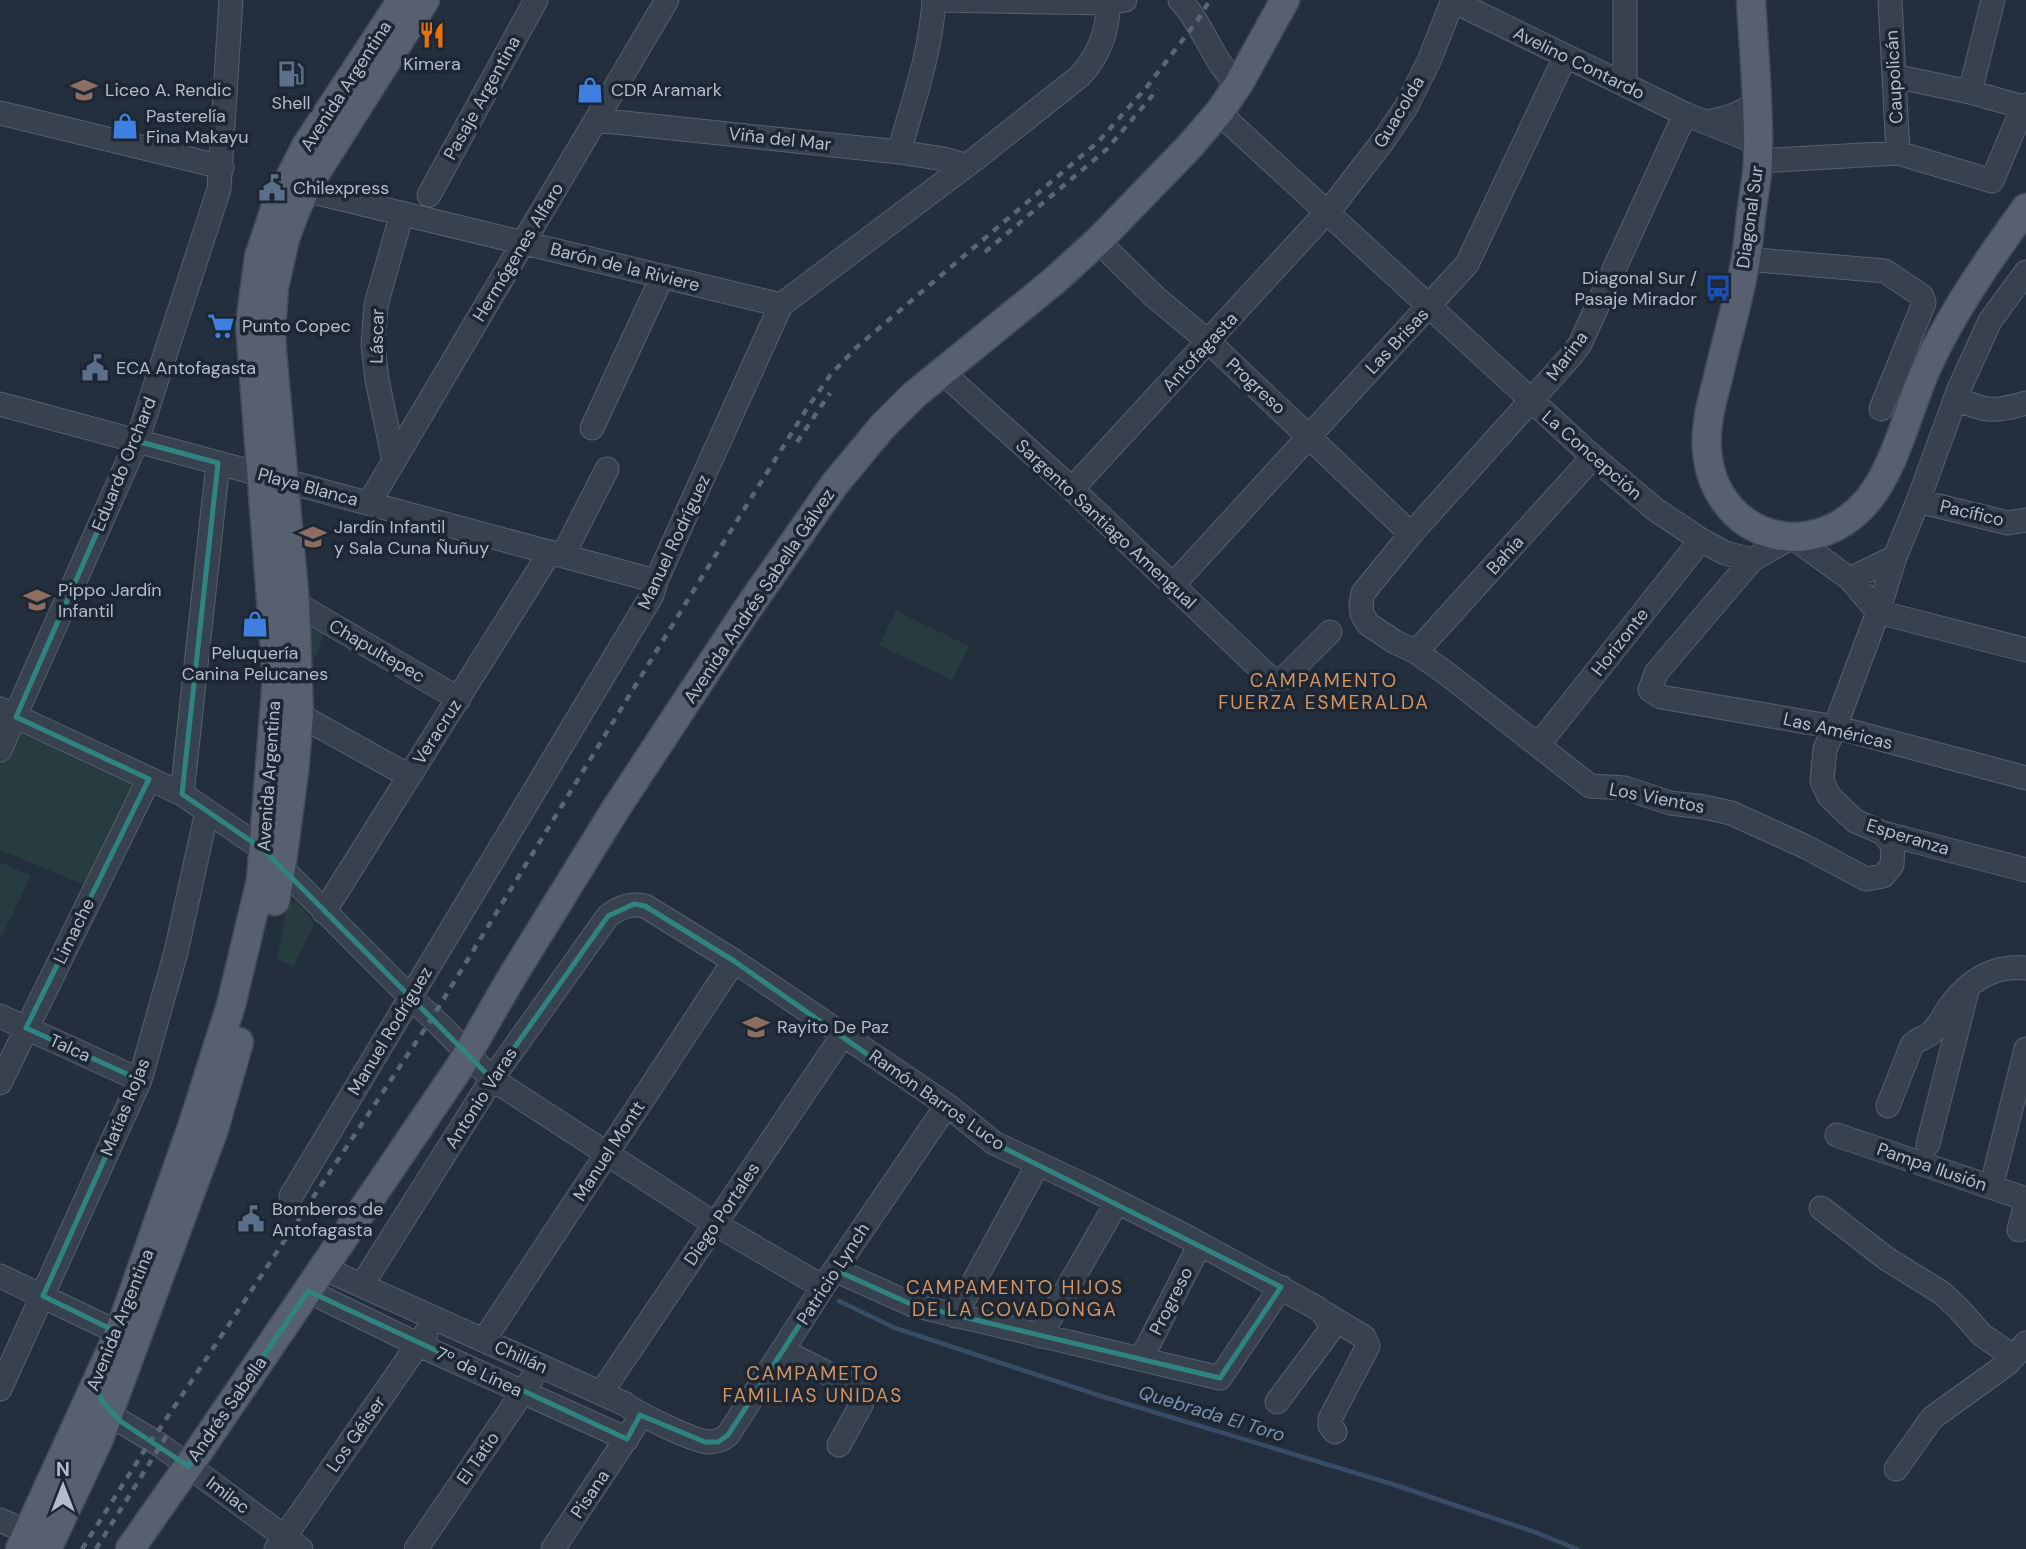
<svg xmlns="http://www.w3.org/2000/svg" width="2026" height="1549" viewBox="0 0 2026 1549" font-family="'DM Sans',sans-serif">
<rect width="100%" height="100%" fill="#242f3e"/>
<!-- green -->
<path fill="#263c3f" d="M896,611L969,646L952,680L879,645Z
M310,627L324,632L317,656L311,654Z
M16,717L149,779L95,889L0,850V750Z
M0,862L31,876L2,936L0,935Z
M296,901L315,923L293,967L277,959L287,905Z"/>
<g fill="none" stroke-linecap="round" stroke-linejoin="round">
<!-- stream -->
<path stroke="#394c67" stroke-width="4.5" d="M839,1301L895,1328L1104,1397L1392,1484L1532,1531L1577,1549"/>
<!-- minor casing -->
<g stroke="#565f6c" stroke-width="25">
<path id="minor" d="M937,0L1108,3L1125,0
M1180,0C1204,25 1212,61 1238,85
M1890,0L1898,153
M1453,1L1685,114L1758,143
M1894,76L1970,92L2023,107
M1625,85V0
M1970,92L1993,0
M1220,111L1231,124L1593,457L1656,510L1701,540L1725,553L1752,560L1792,537L1850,579L1878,612L2026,650
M0,113L222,167
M1685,114L1580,344L1571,356L1411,534L1363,593L1361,604L1362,614L1368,624L1395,642L1416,652L1446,673L1590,786L1625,788L1670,803L1704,807L1731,813L1806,847L1866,879L1883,876L1892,865L1893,846L1883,833
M596,120L899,152L944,159L964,165
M1705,122C1724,119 1741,115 1756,102
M899,152C913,102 931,52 934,0
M1758,161L1898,153L1992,181L2023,107L2026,105
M305,190L781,305
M429,195L536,0
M1098,241L1155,297L1209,342L1411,534
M1746,259L1885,271L1922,296L1924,303L1881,409
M2026,272L1990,321L1959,389L1918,501L1895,557L1878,612L1835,727L1825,749L1822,781L1829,796L1855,821L1883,833L2026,870
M942,372L1072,489L1270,678L1277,679L1284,678L1330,632
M1955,399C1988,411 1993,413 2026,403
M0,404L656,581
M592,428L662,277
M394,461L377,380L373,345L376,305L402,213
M1072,489L1336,202L1383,141L1406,107L1429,61L1453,0
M1918,501L2008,523L2026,520
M369,503L667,0
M563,555L607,469
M1752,560L1656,673L1650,690L1661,697L1835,727L2026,778
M1850,579L1895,557
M1172,586L1467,264L1565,57
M295,603L459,699
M1416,652L1593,457
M0,709L182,794L264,850L410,997L440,1025L492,1079L715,1224L823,1287
M299,715L409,776
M1539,744L1701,540
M0,750L137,441L219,189L231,0
M182,794L218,463
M324,912L550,552
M0,1016L140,1080
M0,1083L149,779
M1888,1106L1912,1045C1918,1038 1925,1039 1931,1033C1939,1026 1944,1015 1950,1006C1968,981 1995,964 2026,968
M1837,1135L2026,1199
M1928,1144L1967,991
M1995,1172L2026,1049
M291,1196L652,595L656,581L781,305L979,156L1080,76C1100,54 1109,30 1108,0
M1821,1208L1887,1259L1942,1293L1959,1309L1982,1335L2014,1357
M2019,1230L2026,1203
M323,1268L625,1404C640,1415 691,1440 708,1442C717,1442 721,1440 728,1435L823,1287L947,1105
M835,1270L913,1305L1220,1378L1281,1287
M0,1276L119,1333
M362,1285L492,1079L608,916C620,907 630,903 645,906L734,961L947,1105L994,1143L1088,1187L1189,1238L1317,1308C1326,1315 1330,1321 1329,1332L1277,1402
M308,1291L419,1345L627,1439
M1324,1313L1364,1337L1368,1346L1330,1419V1426L1335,1432
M955,1316L1038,1164
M1040,1336L1117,1202
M484,1340L734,961
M783,1351L859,1389L864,1397L861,1405L839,1445
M1141,1359L1200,1244
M0,1389L140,1080L176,952L207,811
M601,1393L843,1035
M101,1398L109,1412L120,1421L160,1445L301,1549
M1896,1469L1932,1418L2007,1364L2026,1343
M0,1520L27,1532
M276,1549L426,1333
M416,1549L531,1380
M553,1549L634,1427"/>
</g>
<!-- major casing -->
<g stroke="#414a57" stroke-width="31">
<path id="major" d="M1751,0C1754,53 1759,106 1758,159C1758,172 1755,187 1753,201C1750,220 1749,239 1746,258C1739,300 1726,341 1717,382C1711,404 1705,427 1707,450C1714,538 1812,567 1868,500C1896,467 1909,405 1928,365C1952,312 1991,256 2026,208
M275,901L281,869L294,772L299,715L295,603L272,352L271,330L274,287L285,239L294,214L305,190L425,0
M20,1549L119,1333L193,1124L231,1005L261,880L277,678L250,324L259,257L277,203L306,146L402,0
M47,1549L99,1439L214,1129L239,1042
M130,1549L198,1452L461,1065L510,980L615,810L746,611L834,485L882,427L914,395L1054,281L1098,241L1190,146L1220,111L1238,85L1285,0"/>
</g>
<!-- minor -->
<use href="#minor" stroke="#38414e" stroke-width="23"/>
<!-- major -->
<use href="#major" stroke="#56606e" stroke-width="28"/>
<!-- rail -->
<path stroke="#5a6575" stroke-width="4.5" stroke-dasharray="7 7" stroke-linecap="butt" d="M985,252L1107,149L1158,89
M797,442L830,393
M82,1549L151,1440L159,1430L432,1018L692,593L806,410L831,374L858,346L1098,142L1146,88L1197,21L1210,0
M96,1549L167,1435"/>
</g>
<!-- marked area -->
<path fill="none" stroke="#308480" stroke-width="5" stroke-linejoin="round" d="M137,441L218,463L182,794L264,850L492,1079L608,916L634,904L645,906L734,961L994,1143L1281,1287L1220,1378L913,1305L835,1270L728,1435L718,1442H705L640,1415L627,1439L308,1291L188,1466L120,1421L102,1401L95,1386L119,1333L43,1296L140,1080L26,1028L149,779L16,717Z"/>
<!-- icons -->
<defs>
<g id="restaurant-bare" transform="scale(2.1)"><path d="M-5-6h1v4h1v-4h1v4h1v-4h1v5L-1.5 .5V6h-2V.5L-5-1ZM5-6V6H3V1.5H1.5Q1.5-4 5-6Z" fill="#e8710a" stroke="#1d2633" stroke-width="2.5" paint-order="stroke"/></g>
<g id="fuel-bare" transform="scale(2.1)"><path d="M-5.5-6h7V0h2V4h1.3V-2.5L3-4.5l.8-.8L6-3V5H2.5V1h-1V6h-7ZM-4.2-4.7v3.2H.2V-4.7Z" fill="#5c6f8a" stroke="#1d2633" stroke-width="2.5" paint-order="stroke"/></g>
<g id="school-bare" transform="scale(2.1)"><path d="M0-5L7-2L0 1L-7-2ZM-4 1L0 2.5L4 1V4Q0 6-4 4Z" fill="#8d6e63" stroke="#1d2633" stroke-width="2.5" paint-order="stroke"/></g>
<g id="shop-bare" transform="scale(2.1)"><path d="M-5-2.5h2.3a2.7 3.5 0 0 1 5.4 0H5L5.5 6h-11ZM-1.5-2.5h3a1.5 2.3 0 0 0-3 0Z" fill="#3f7fe0" stroke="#1d2633" stroke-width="2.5" paint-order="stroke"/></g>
<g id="civic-bare" transform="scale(2.1)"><path d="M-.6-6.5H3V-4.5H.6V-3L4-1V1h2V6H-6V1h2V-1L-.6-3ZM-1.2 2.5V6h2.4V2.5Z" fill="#5c6f8a" stroke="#1d2633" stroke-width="2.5" paint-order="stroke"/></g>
<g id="bus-bare" transform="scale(2.1)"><path d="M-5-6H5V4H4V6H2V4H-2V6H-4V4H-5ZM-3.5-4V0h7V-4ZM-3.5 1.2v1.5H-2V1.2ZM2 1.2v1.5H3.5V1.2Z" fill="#1a4fb4" stroke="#1d2633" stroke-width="2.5" paint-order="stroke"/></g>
<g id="supermarket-bare" transform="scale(2.1)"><path d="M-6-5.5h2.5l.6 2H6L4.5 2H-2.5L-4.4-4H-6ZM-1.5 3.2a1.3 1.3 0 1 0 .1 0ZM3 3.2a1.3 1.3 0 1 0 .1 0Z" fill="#3f7fe0" stroke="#1d2633" stroke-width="2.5" paint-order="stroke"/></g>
</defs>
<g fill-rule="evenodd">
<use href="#restaurant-bare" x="432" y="35"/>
<use href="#fuel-bare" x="291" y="74"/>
<use href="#school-bare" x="84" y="90"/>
<use href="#shop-bare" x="590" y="90"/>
<use href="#shop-bare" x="125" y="126"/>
<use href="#civic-bare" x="272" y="188"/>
<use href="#bus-bare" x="1718" y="288"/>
<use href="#supermarket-bare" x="221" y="326"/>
<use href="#civic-bare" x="95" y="368"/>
<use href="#school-bare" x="313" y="537"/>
<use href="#school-bare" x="37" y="600"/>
<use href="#shop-bare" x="255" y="624"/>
<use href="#school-bare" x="756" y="1027"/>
<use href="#civic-bare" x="251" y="1219"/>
</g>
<g text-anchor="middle" stroke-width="7" stroke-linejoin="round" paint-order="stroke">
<!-- street labels -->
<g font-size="18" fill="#b4bcc9" stroke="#1d2633">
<text transform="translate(1579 63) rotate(26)" y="6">Avelino Contardo</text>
<text transform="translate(1894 77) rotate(-93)" y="6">Caupolicán</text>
<text transform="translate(346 86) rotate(-57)" y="6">Avenida Argentina</text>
<text transform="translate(482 98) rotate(-61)" y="6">Pasaje Argentina</text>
<text transform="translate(1399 112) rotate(-59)" y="6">Guacolda</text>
<text transform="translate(780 139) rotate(6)" y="6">Viña del Mar</text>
<text transform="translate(1750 217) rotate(-82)" y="6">Diagonal Sur</text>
<text transform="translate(518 252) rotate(-59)" y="6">Hermógenes Alfaro</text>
<text transform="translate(625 267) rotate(14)" y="6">Barón de la Riviere</text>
<text transform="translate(377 336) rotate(-89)" y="6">Láscar</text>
<text transform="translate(1397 341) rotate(-47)" y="6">Las Brisas</text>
<text transform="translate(1200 352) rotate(-47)" y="6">Antofagasta</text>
<text transform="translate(1567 356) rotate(-53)" y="6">Marina</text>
<text transform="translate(1256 386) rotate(43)" y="6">Progreso</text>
<text transform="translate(1592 455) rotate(41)" y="6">La Concepción</text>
<text transform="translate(124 464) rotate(-68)" y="6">Eduardo Orchard</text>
<text transform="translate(308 487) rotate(15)" y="6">Playa Blanca</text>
<text transform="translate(1972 513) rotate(13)" y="6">Pacífico</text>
<text transform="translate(1106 524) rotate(43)" y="6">Sargento Santiago Amengual</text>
<text transform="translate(674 542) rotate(-65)" y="6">Manuel Rodríguez</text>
<text transform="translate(1505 555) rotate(-48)" y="6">Bahía</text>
<text transform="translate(759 596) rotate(-56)" y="6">Avenida Andrés Sabella Gálvez</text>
<text transform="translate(1620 642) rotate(-52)" y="6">Horizonte</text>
<text transform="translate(377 651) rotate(30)" y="6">Chapultepec</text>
<text transform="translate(1838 731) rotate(13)" y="6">Las Américas</text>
<text transform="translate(437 732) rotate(-57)" y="6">Veracruz</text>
<text transform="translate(269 776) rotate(-86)" y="6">Avenida Argentina</text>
<text transform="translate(1657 798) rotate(11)" y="6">Los Vientos</text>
<text transform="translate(1908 837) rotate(17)" y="6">Esperanza</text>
<text transform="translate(74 931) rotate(-64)" y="6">Limache</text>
<text transform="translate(390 1031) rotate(-59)" y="6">Manuel Rodríguez</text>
<text transform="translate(70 1048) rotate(24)" y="6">Talca</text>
<text transform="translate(481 1098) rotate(-57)" y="6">Antonio Varas</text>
<text transform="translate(937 1100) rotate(35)" y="6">Ramón Barros Luco</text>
<text transform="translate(125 1107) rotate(-68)" y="6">Matías Rojas</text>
<text transform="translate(609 1151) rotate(-57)" y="6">Manuel Montt</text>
<text transform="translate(1932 1167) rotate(19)" y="6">Pampa Ilusión</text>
<text transform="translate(722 1214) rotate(-56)" y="6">Diego Portales</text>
<text transform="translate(833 1274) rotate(-57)" y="6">Patricio Lynch</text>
<text transform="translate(1171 1301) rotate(-63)" y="6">Progreso</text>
<text transform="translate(120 1320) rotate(-68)" y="6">Avenida Argentina</text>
<text transform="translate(521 1357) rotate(24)" y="6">Chillán</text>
<text transform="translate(479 1372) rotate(25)" y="6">7º de Línea</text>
<text transform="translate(227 1409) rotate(-55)" y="6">Andrés Sabella</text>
<text transform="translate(356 1434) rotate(-55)" y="6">Los Géiser</text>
<text transform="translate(478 1458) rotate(-55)" y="6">El Tatio</text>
<text transform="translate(590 1494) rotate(-56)" y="6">Pisana</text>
<text transform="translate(228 1495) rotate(37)" y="6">Imilac</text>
</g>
<!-- poi labels -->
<g font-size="18" fill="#b4bcc9" stroke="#1d2633" text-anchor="start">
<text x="432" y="70" text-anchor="middle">Kimera</text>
<text x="105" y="96">Liceo A. Rendic</text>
<text x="611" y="96">CDR Aramark</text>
<text x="291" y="109" text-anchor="middle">Shell</text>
<text x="146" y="122">Pasterelía<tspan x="146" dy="21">Fina Makayu</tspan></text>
<text x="293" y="194">Chilexpress</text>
<text x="1697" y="284" text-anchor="end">Diagonal Sur /<tspan x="1697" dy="21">Pasaje Mirador</tspan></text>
<text x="242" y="332">Punto Copec</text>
<text x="116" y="374">ECA Antofagasta</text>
<text x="334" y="533">Jardín Infantil<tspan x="334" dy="21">y Sala Cuna Ñuñuy</tspan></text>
<text x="58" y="596">Pippo Jardín<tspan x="58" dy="21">Infantil</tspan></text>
<text x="255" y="659" text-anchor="middle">Peluquería<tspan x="255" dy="21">Canina Pelucanes</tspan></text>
<text x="777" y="1033">Rayito De Paz</text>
<text x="272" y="1215">Bomberos de<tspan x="272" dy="21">Antofagasta</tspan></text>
</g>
<!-- neighbourhood labels -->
<g font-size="19" letter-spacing="2" fill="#d59563" stroke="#1d2633">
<text x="1324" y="687">CAMPAMENTO<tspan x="1324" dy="22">FUERZA ESMERALDA</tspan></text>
<text x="1015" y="1294">CAMPAMENTO HIJOS<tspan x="1015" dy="22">DE LA COVADONGA</tspan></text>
<text x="813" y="1380">CAMPAMETO<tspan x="813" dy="22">FAMILIAS UNIDAS</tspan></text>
</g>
<!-- water labels -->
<g font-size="19" font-style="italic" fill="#7c92b1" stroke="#1d2633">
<text transform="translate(1212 1413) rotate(17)" y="7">Quebrada El Toro</text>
</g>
</g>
<!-- north arrow -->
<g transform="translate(63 1486)" stroke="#1d2633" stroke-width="5" paint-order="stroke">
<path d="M0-5L12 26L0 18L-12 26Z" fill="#b4bcc9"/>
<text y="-10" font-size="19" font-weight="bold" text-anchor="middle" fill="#b4bcc9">N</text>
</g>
</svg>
